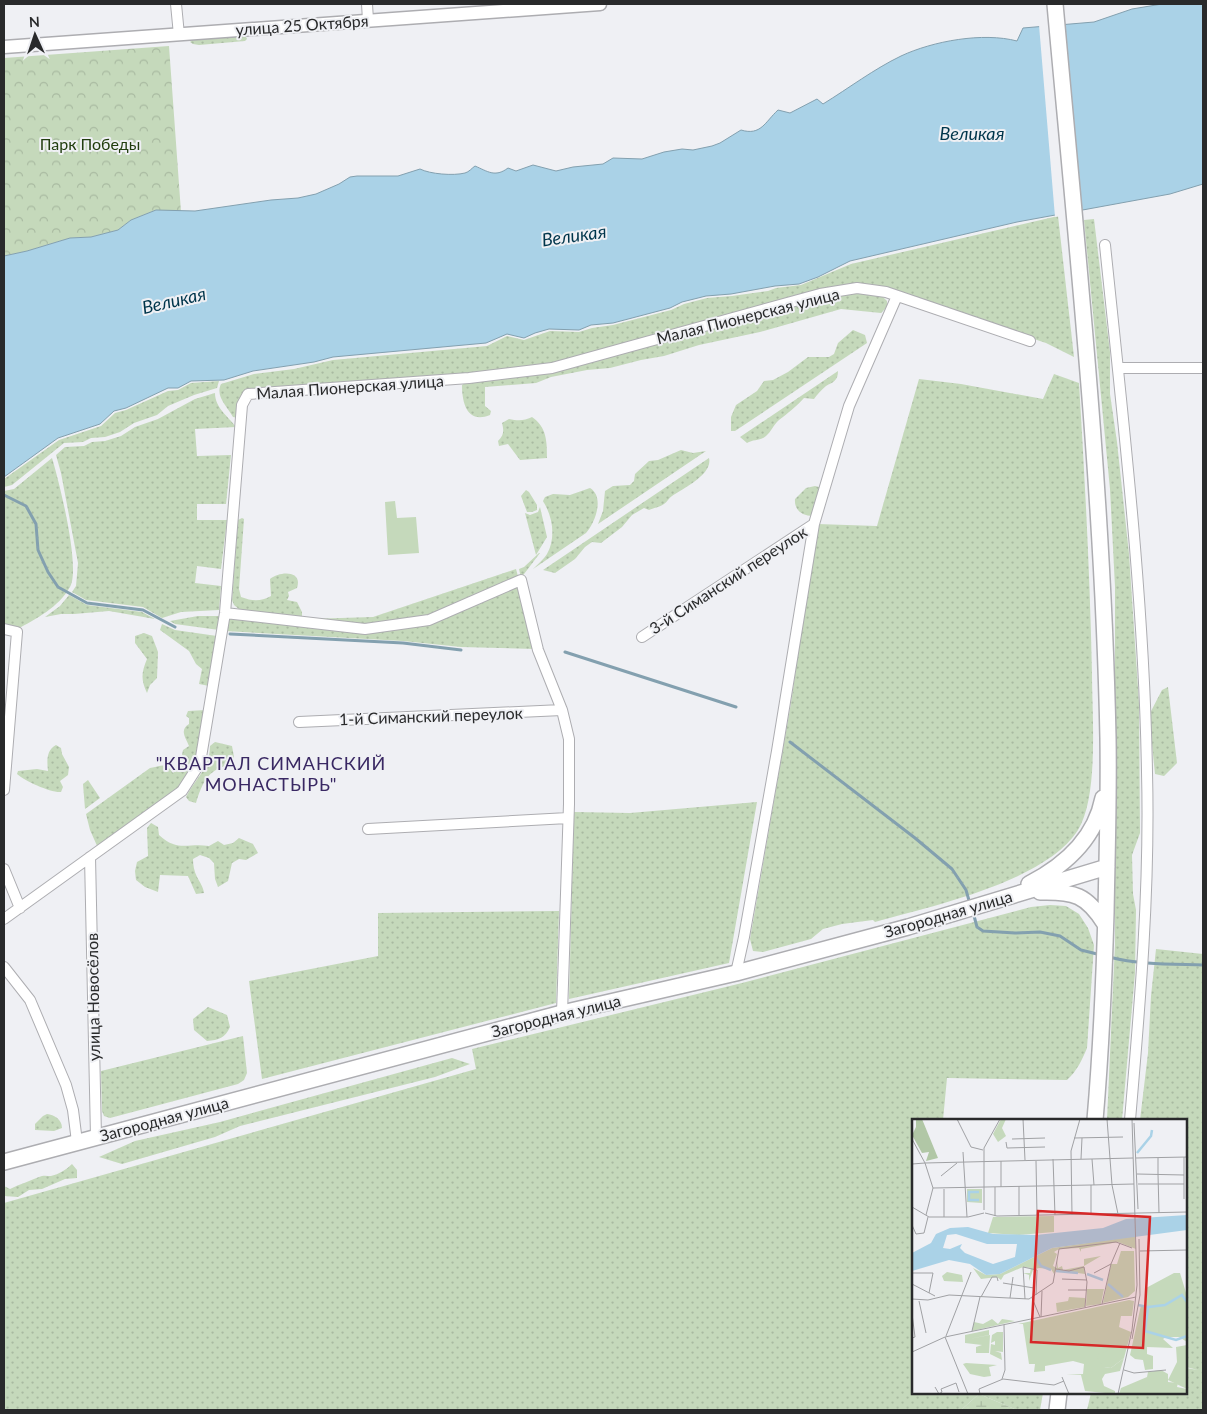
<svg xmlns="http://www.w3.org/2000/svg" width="1207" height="1414" viewBox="0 0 1207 1414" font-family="Lato,sans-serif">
<defs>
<pattern id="grass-dots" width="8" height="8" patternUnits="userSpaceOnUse" patternTransform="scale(1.25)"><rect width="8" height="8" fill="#c5d9bb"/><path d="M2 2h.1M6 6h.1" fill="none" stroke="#a9baa1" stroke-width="1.8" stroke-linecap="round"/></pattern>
<pattern id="wetland-marsh" width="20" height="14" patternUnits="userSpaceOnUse" patternTransform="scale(1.25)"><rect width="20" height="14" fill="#c5d9bb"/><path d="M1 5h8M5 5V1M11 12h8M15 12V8" fill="none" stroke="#a9baa1"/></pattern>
<pattern id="park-crowns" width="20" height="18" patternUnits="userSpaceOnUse" patternTransform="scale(1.25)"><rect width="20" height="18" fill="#c5d9bb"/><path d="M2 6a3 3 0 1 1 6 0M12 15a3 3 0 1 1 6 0" fill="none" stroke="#a9baa1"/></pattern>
</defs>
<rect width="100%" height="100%" fill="#eff0f4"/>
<!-- grass -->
<path fill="url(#grass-dots)" d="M245,35L247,39L245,41L199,45L193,44L190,42L193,39Z
M1058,216L1074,357L1046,343L950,311L856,285L552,365L468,376L247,392L238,418L233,417C227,406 215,396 221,384L254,374L294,369L333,360L487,346L507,336L524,340L550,331L579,332L592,328L613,325L671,310L684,304L707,298L732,296L768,291L776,288L801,285L851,264Z
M1094,219L1110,352V394L1117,442L1129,554L1139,703L1140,833L1132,855L1133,894L1136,910L1135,973L1122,1120H1107L1115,944V587L1110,489L1084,220Z
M858,292L883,297L887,301V307L881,313L841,309L760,332L699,345L664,356L641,360L610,368L587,370L551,377L536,383L485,387V406L491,411L490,415C467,424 462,403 462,385L465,383L552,371L822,298Z
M853,330L865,335L867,343L735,431H731V417L736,405L757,391L764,381L773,380L788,372L808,357H829L834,354L838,343Z
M838,371C838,381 833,382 826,386C821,390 817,395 814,399L804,398C796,407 788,413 779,420C774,424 771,432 766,436C760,441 753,439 747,443L740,437Z
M1054,374L1079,383C1085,480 1090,577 1092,674C1092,715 1099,796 1078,830C1045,882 932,906 875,922L873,920L842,924L823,929L811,939L763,952L753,951L750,939L791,703L817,524L877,526L919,379L961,384L1043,399Z
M219,381L217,388L194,395L168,406L157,415L134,423L120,432L105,437L91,438L83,442L64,443L12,485L4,487V479L59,440L101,426L115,413L126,410L168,391L178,390L191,383Z
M215,393C215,408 228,416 236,427L195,429L197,456L231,455L226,504H197V520H227L221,569L197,566L195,583L221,586L219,610L181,612L162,618L143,607L86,600L72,592L76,586L78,563L61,473L56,455L65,447L84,446L92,442L105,441L121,436L135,427L158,419L195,399Z
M532,417C547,427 547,442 547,458L520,460L508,444L499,446L498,441C504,435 504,431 502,423L509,419C518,421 524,421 532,417Z
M681,450L693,453L706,451L598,524L603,511L605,491L613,486L630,485L634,481L635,474L649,461L658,460Z
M52,458C59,481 81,568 70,587C58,608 37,618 16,630L4,627V491L14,489Z
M709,458C713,474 684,488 672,496C669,498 667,502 664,504C660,507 653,508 649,510L644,508L632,515L622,527L601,543L592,542L585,547L575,559L555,573L543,570Z
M815,486L819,487L820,491L813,516C802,516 794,510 795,499L806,488Z
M590,488C605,497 595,523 586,533L533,569C538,564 544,559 547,554C556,538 553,517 543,501L545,497L553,494L570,495Z
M526,490L529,492L537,505V510L532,512H527L521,496Z
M540,507L547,537L536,555L525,513L530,515L538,512Z
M242,518L244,519L239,589L241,597C252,601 260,602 271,596L270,579C280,571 303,570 297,588L288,592L289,596L287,600L297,602L302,612V618L240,610L234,605L232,600L238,520Z
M539,553H540L521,578L519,569L524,567Z
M516,569L519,580L429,618L365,628L308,619L373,617Z
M519,583L535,649L461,647L403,641L225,631L228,615L365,631L429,622Z
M69,595L87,605L142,612L155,619L109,611L74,614H61L45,617L60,606Z
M198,616H221L219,630L175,624L170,621Z
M162,624L175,630L217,636L209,686L199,684L202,669L196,664L189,651L160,630Z
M144,633L152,636L158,652L157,678L150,685L147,693C141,680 141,673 147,659L135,643V636Z
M1168,687L1177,763L1164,776L1155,774L1149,715L1162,690Z
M206,710L197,762L178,790L98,848L90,830L86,814L150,768C161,767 165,761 173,773L184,763L182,755L183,750L189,746C186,738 179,730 189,724V718L186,716L188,711Z
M215,742L232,746L234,757L232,765C209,767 202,783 196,803L189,801L186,797C195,779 210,768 210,746Z
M56,745L61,748L62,754L69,767L68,775L60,781L63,787L61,792C51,793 25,781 17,774L18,771L37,769L48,771C47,762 46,750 56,745Z
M88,780L100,798L85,809L83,784Z
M757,802L729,963L569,999L574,812L630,813Z
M151,823L158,827L159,835C177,852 187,843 209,846L218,841L224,845L233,843L239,838L253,844L258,853L246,860L239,859L232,863L228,881L218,887L215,879L214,863L209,858L200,855L193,859C193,865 194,871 197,877C200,883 203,886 204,893L196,894L188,876L160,875L158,892L145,887L136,880L135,871L137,862L148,856L147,828Z
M1050,905L1066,906L1079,914L1088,928L1094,945L1087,1048C1082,1060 1077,1071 1067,1080L947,1078L943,1120H913V1393H1043L1040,1410H1017L979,1394L961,1410H4V1203L476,1069L472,1049L742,983L1031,907Z
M559,911L556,1003L262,1079L249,981L378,956V913Z
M1156,949L1203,954V1410H1087L1091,1393H1186V1368L1198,1370L1186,1367V1120H1140L1148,1053L1151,996Z
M208,1007L227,1015L230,1027C225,1038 219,1040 207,1041L194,1030L193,1019Z
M243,1036L247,1073L244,1080L238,1084L110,1118L104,1116L102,1111L101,1071Z
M452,1058L470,1064L435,1077L240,1126L215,1137L122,1164L99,1157L135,1141L220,1122Z
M47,1114C54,1115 62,1119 62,1128L54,1131L35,1130V1124L43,1116Z
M72,1164L77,1170V1178L65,1179L42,1189L29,1190L18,1197L4,1196V1186L10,1189C20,1184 30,1181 39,1177C43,1175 47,1176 51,1176C59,1174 66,1170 72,1164Z"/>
<!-- wetland -->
<path fill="url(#wetland-marsh)" d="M979,1394L1017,1410H961Z"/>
<!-- park -->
<path fill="url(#park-crowns)" d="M169,46L181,212L156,210L131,220L118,230L91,237L70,238L27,251L4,256V58Z"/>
<!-- garden -->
<path fill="#c5d9bb" d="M395,501L397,518L416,517L419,553L388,555L385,502Z"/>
<!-- water -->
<path fill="#aad2e7" stroke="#83a0af" d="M1162,4H1203V184L1170,194L1017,222L850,261L818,277L799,284L775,286L731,294L706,296L682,302L670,308L613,323L591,325L579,330L549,329L535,333L524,338L507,334L486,343L333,357L314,362L253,371L224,380L191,381L178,388H168L126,408L114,411L100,424L58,438L4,477V256L27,251L70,238L91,237L118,230L131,220L156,210L195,211L271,200L298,198L316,194L339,184L350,177L357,176H398L420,169C430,174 453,176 465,173C469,172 472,168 475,166C487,171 495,178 508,168L516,171L533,165L556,171L573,167L603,164L613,158L642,159L664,152L682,149L693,150L712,146L720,143L741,130C761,136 765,122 778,110L790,113L817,99L823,104C849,88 874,69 901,56C933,41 983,32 1017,41L1023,28L1094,22L1132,9Z"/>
<!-- pier -->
<path fill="#eff0f4" d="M1061,22L1079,213L1055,217L1039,25Z"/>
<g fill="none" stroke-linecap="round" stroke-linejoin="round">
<!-- stream -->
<path stroke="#83a0af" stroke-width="3" d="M4,495L26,506L36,524L38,550L48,572L58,587L87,603L143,610L175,627
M230,634L403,643L461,650
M565,652L736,707
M790,742L915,838L952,869L966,890L970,904
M973,912L977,927L983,931L1015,933L1040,932L1060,936L1081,950L1101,955
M1109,957C1140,965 1172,964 1203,965"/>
<!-- minor casing -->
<g stroke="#adadb1" stroke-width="12">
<path id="minor" d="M176,4L179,35
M367,4L368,20
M1105,245C1123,420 1144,596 1147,772C1150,889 1140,1004 1130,1120
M1118,368H1203
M225,613L365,629L429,620L521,580L538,650L562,710L569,739V804L562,1013
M4,629L17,632L4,790
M642,637L814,524
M299,722L562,710
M368,829L568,818
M90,857L96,1137
M4,869L20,908
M4,919L182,791L200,763L225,613L242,405L248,394L469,378L552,368L820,294L857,288L886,292L1030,341
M4,967L30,1000L66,1085L73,1110L77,1142
M736,973L744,937L777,751L814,524L849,406L897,296"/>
</g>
<!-- major casing -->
<g stroke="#adadb1" stroke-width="15">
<path id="major" d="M4,47L600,4"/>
</g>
<!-- highway casing -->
<g stroke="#adadb1" stroke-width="18">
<path id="highway" d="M1055,4C1077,248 1103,493 1108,738C1109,796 1107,855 1106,913C1104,982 1101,1051 1095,1120
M1029,884C1064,866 1095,839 1103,798
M1040,892C1074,891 1087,895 1105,924
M4,1162L562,1013L736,973L908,927L1107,867
M1057,1410L1059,1393"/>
</g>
<!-- minor -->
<use href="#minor" stroke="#fff" stroke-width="10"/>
<!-- major -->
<use href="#major" stroke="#fff" stroke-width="12"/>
<!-- highway -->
<use href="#highway" stroke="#fff" stroke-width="15"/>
</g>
<g text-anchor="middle" stroke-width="4" stroke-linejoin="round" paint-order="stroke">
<!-- street labels -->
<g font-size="16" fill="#292a2b" stroke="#eff0f4">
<text transform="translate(302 25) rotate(-4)" y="6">улица 25 Октября</text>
<text transform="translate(748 316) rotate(-14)" y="6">Малая Пионерская улица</text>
<text transform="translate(350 387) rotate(-4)" y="6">Малая Пионерская улица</text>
<text transform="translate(728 580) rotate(-33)" y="6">3-й Симанский переулок</text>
<text transform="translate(431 716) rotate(-2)" y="6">1-й Симанский переулок</text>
<text transform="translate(948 914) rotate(-16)" y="6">Загородная улица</text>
<text transform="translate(93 997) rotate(-91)" y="6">улица Новосёлов</text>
<text transform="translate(556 1016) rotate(-14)" y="6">Загородная улица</text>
<text transform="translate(164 1119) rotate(-15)" y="6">Загородная улица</text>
</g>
<!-- park labels -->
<g font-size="16" fill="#223e0f" stroke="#eff0f4">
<text x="90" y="150">Парк Победы</text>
</g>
<!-- water labels -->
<g font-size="18" font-style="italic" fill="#00364c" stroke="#eff0f4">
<text x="972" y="140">Великая</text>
<text transform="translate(574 236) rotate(-8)" y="6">Великая</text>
<text transform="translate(174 301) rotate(-13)" y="6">Великая</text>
</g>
<!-- neighbourhood labels -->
<g font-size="18" letter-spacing="1" fill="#392863" stroke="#eff0f4">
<text x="271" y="770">"КВАРТАЛ СИМАНСКИЙ<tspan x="271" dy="21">МОНАСТЫРЬ"</tspan></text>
</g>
</g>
<!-- overview -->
<g transform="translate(912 1119)">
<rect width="275" height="275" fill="#eff0f4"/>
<path d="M89,0H94L90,9L94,17L86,23L81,15ZM223,117L224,130L206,123L169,130V133L167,129L147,130L142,133L145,135L141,147L145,149L146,141V149L150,147L151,151L172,147V140L189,137L172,147L173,155L144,151L142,155L139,150L127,149L121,151L117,162V156L111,154H118L119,149L111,148L92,156L89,161L85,158L69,160L61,149L74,156L88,155L140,129ZM209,132H222L223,172L216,178L191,184L199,145H205ZM262,154H268L275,177V223L267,218H254L251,220L261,229L235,228V235L241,237V250L233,251L231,241L223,240L218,236L229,186H233L234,169ZM175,170H192L189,185L174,187ZM157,178L173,179V188L145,193L144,184L156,182ZM217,181L222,182L220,197H209L207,208L219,213L215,228L205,230L191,242L192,248L199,249L212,239L208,252L193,255L190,260L192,267L203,272V275L173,272L169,256H154L171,255L172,245L161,242L133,247V252L122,253L123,245H117L111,205H106ZM80,200L86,205L90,200L103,202L60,212L62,203L71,205ZM77,211V216L57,220L78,216L77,234H64V228L70,226L53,224V216ZM85,213H91V233L83,232L89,234L90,241L78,235L79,225L83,226V222L79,224L80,216ZM51,245L54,244L85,246L77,248L79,257L72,258L58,255ZM249,251L256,255V263L266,264L265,268L275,270V275H207L209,269L235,258L236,253Z" fill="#c5d9bb"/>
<path d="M0,0H10L26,39L14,42L17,33L10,34L0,16L4,8V1Z" fill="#b1c7a6"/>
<path d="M210,226L215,228L212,239L199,249L191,248L184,236Z" fill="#c5d9bb"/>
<path d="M275,226V270L256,261L265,243L264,228Z" fill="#c5d9bb"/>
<path d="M70,70V84L55,83V70ZM142,97V113L107,116L76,114L81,98Z" fill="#c5d9bb"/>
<path d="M35,153L50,156L51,163L32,162L30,157Z" fill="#c5d9bb"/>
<path d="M275,96V111L140,129L88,155L74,156L58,145L37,141L0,152V134L19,124L24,115L38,109L56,108L81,115L124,116L191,109L214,100ZM44,115L75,125H105L103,138L81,145L53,134L48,129L50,125L38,130L31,129L35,116Z" fill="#aad2e7" fill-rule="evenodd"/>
<path fill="none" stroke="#aad2e7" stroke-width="2.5" d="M225,34L239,17L240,11M67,81H57V73H67M123,137L129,147L139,151M144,152L166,154M175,155L191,161M196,165L211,178M226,186L236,188L233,212L264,221L275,217M236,188L253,186L270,176L275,183"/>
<path fill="none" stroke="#a0a1a4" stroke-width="1" d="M45,0L59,28L71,31M111,0L113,41M195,0L200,66M222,4L226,90M162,19L211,18M0,20L13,44L221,39M100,20L133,19M94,23L95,29L133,28M51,33L55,98M272,38V80M224,39L275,38M141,40L143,96M169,40L170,19M180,40L182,66M89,42V68M124,42L125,96M0,45L13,44L21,69M225,55L272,56M246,55L247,94M246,55V39M29,57L45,44M226,65H272M200,66L206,95M107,67V96M83,68V97M21,69L179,66M0,88L17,98H56L72,94M72,91V29L88,0M73,94L85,97L275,93M179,95V66L222,65M14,96L21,69M160,96L159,32L168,0M32,98V70M0,106L4,115L12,114L16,98M228,132L275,131M144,150L157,152L172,148L175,163L173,188M0,154H21L17,174M182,154L199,145M150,160L175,161M91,164L122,169M0,165L23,177M156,171H175M69,178L80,158H85L86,162M98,179L101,158M120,179L128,198M0,180L16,181L37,176L117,180L141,164L147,130L204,123L220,129M113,180L111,148L125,151L124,176M7,182L14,214M190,185L199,145L208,124M0,195L3,218L0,219M129,198L130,172M60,212L68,178M34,217L59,153M33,218L56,275M220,220L228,176L227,120M0,233L33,218L224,178M212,251L222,254L254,251M150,258L157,275M90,260L93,251L92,206M23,268L27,275L30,273L29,270L44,264L47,273M68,275L67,270L91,260L142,266L152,262M107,275H125M206,275L220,211L225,166L220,0"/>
<path fill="#d62828" fill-opacity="0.15" stroke="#d62828" stroke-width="2.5" d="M126,92L238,98L231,229L119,223Z"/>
<rect width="275" height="275" fill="none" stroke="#292a2b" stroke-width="2.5"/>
</g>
<!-- border -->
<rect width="1207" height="1414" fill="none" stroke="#292a2b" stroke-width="10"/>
<!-- north arrow -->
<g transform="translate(35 35) rotate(357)" stroke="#eff0f4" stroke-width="4" paint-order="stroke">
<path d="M0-4L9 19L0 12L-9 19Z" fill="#292a2b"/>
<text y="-8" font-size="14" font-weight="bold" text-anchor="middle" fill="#292a2b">N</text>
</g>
</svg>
